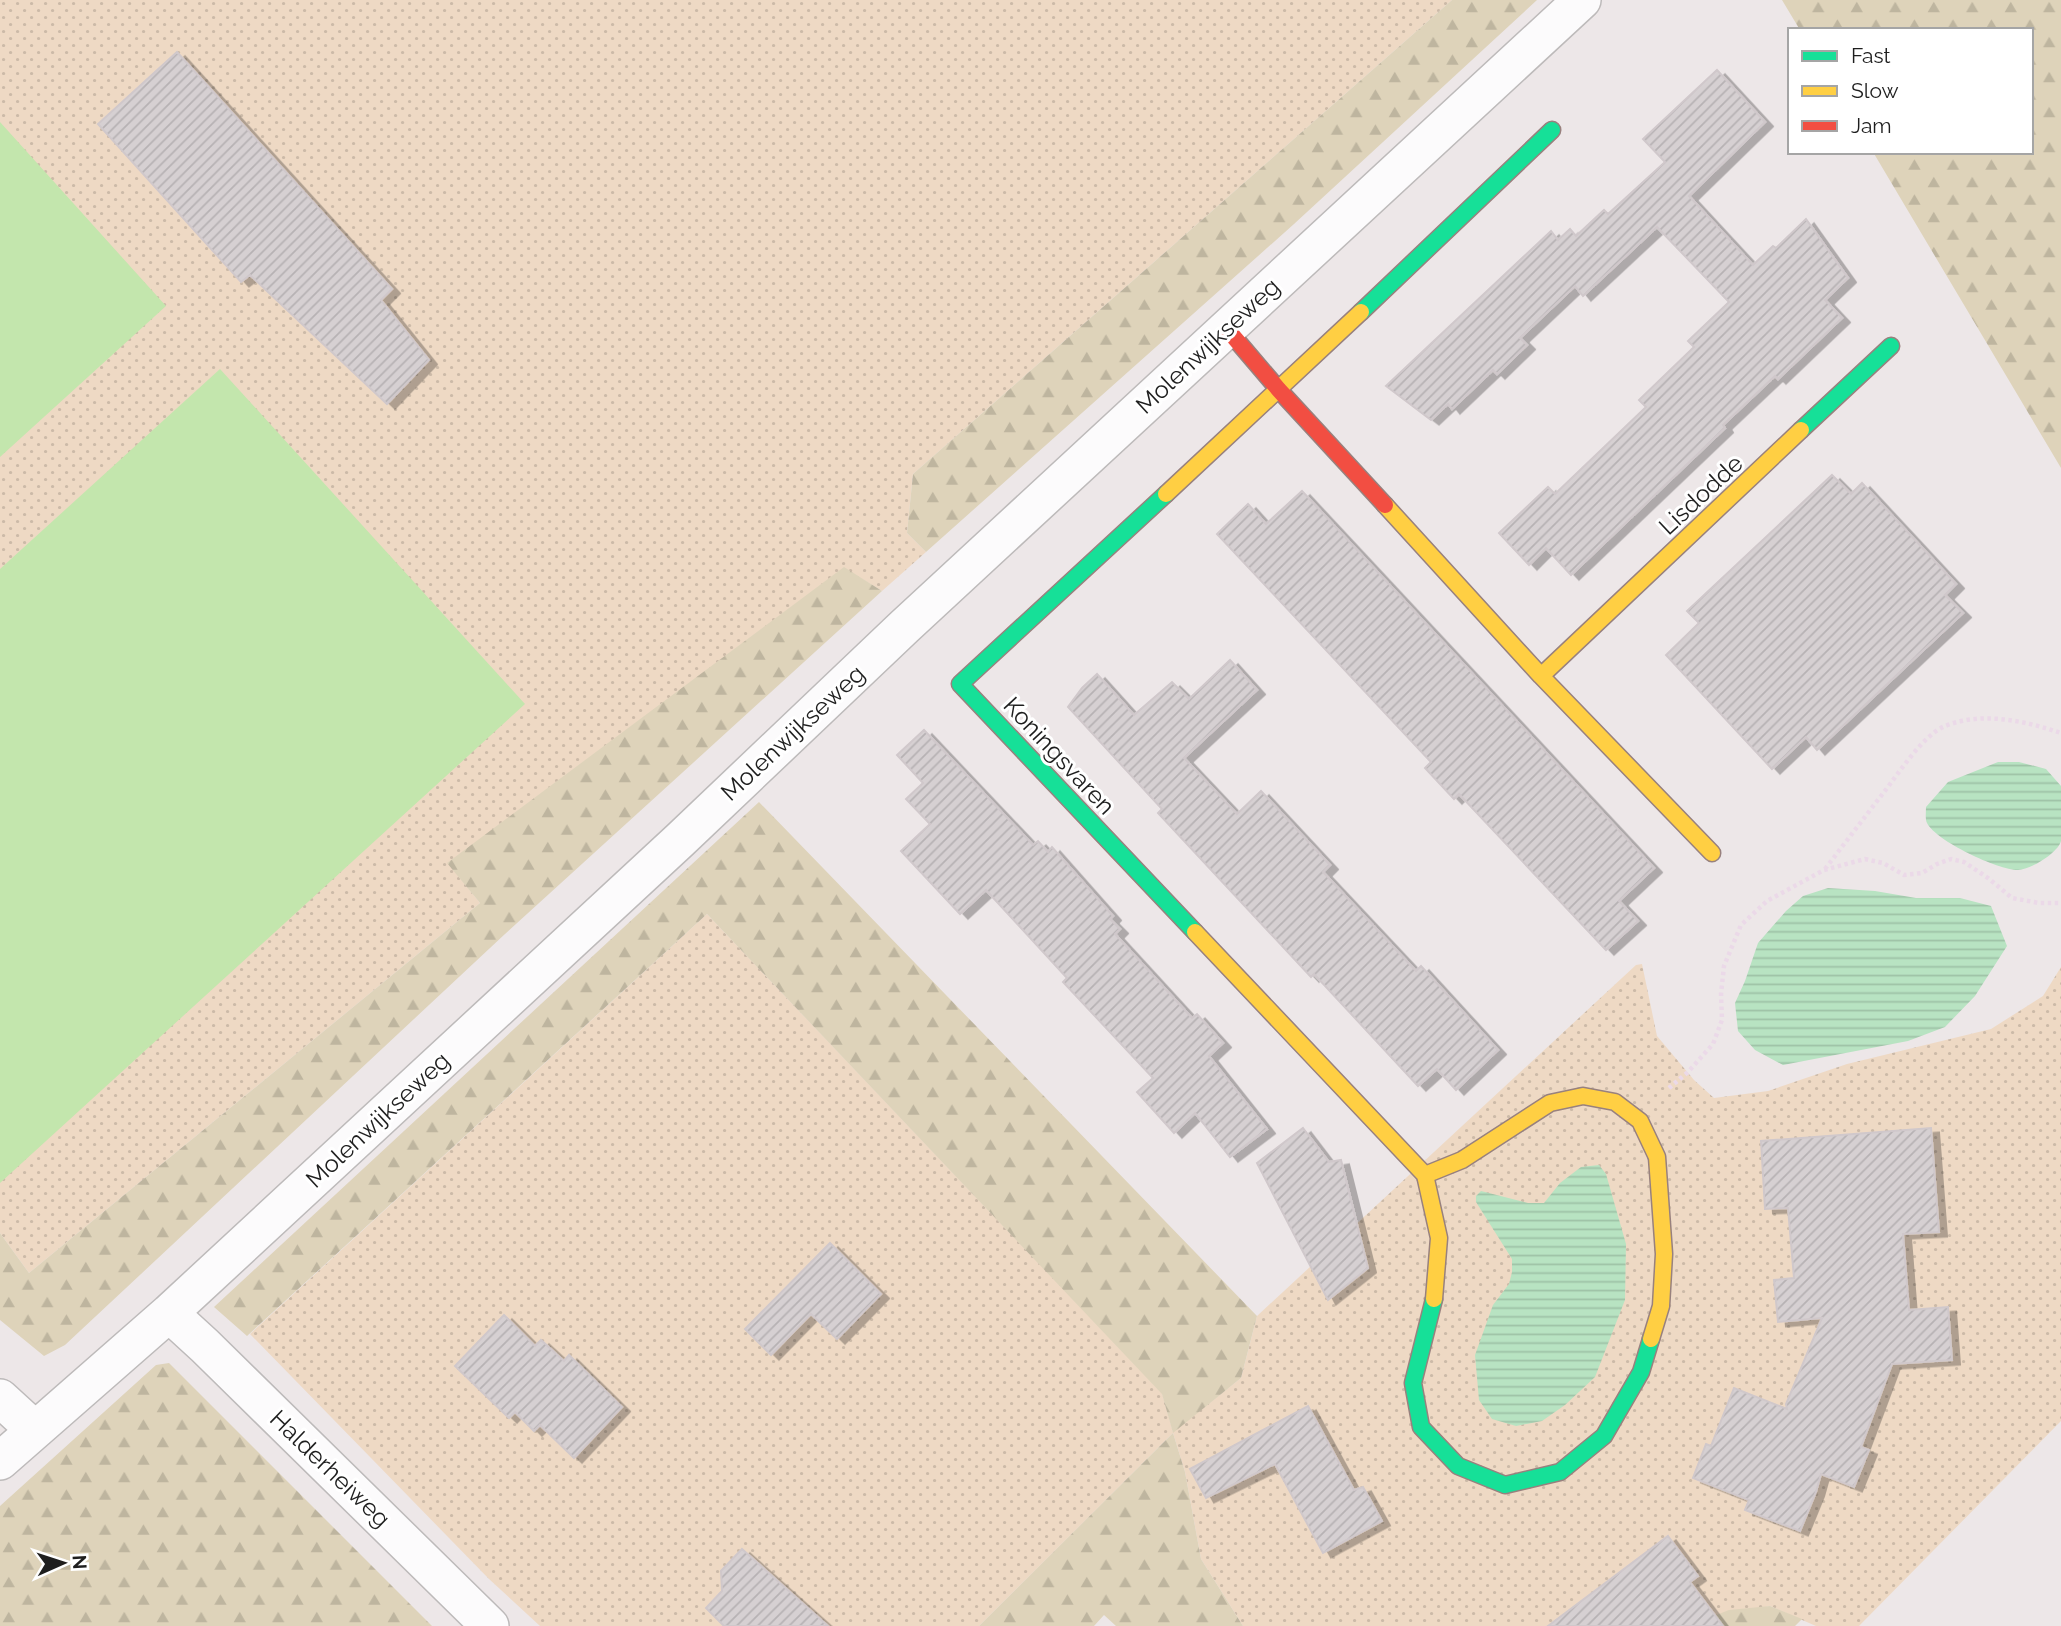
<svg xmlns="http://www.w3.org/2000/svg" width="2061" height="1626" viewBox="0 0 2061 1626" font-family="Raleway,sans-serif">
<defs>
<pattern id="grass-dots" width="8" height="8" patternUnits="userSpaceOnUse" patternTransform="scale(1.75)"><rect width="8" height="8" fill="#eed9c4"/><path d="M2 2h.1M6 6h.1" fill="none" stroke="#ccbaa8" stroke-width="1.8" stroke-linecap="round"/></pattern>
<pattern id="forest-firs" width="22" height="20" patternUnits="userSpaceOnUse" patternTransform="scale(1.75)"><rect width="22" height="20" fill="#ded3ba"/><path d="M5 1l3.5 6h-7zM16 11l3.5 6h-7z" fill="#beb59f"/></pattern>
<pattern id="water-rules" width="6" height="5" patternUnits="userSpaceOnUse" patternTransform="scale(1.75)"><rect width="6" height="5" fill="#b8e3c2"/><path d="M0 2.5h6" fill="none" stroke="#9ec2a6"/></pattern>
<pattern id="building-hatch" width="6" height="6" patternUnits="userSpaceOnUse" patternTransform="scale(1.75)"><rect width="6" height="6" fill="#d6d0d2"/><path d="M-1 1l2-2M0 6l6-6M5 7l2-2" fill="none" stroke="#b7b2b4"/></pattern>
<filter id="shadow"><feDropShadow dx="8" dy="4.5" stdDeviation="0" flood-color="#0004"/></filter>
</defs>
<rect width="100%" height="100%" fill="#ede7e8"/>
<!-- grass -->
<path fill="url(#grass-dots)" d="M0,0H1452L913,474L907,533L926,552L882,591L844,568L448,863L480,903L29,1273L0,1233Z
M707,914L1162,1393L1173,1432L1241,1378L1257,1316L1636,965L1642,964L1657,1036L1694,1080L1714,1098L1768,1091L1847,1064L1991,1029L2043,996L2061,967V1421L1859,1626H1816L1770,1606L1688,1626H1243L1201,1559L1185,1472L1173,1433L979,1626H540L489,1579L250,1334Z"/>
<!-- forest -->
<path fill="url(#forest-firs)" d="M1452,0H1537L1294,224L926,552L907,533L913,474Z
M1782,0H2061V468L1873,152H2031V30H1800Z
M844,567L882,591L505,934L65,1345L44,1356L0,1320V1233L29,1273L480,903L447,863Z
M759,802L1257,1316L1241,1378L1173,1433L1185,1472L1201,1559L1243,1626H1116L1104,1615L1094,1626H979L1173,1433L1162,1394L707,914L247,1336L214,1307Z
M169,1363L432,1626H0V1506L156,1365Z
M1770,1606L1802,1619L1795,1626H1688L1729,1610Z"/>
<!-- pitch -->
<path fill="#c3e6ad" d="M0,122L166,306L0,457Z
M220,369L525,704L0,1183V569Z"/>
<!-- water -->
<path fill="url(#water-rules)" d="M1998,762H2019L2046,769L2061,786C2061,801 2061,827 2061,841C2058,853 2030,870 2018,870C1998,870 1936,841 1927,823C1925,819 1926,812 1926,807L1948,782Z
M1828,888L1875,891L1916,898H1960L1991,906L2007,946L1975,996L1945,1027L1908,1041L1783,1065L1755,1050L1738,1031L1735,1003L1745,981L1758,943L1786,911L1803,896Z
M1599,1165L1606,1174L1626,1244L1625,1300L1595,1377L1565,1405L1542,1421L1516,1426L1492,1419L1479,1400L1475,1355L1493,1305L1509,1284L1512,1272V1259L1476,1202V1196L1481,1191L1528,1203H1544L1560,1183L1581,1167Z"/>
<!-- building -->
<path fill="url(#building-hatch)" stroke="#d0c8cb" stroke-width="2" filter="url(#shadow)" d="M177,52L392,289L381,300L429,360L387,404L250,275L241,282L98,124Z
M1717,70L1765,122L1689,196L1753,265L1773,246L1776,248L1806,219L1848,278L1825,300L1842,318L1778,379L1775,376L1723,425L1725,428L1571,575L1546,548L1529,565L1499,533L1548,487L1555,494L1646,407L1639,400L1694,347L1688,341L1729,302L1657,227L1583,296L1575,286L1520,338L1527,345L1497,374L1493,370L1452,409L1448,404L1431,420L1386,386L1551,231L1558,240L1570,229L1576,236L1604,210L1608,214L1665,162L1643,139Z
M1832,475L1851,494L1862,483L1956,584L1945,595L1963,613L1817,750L1806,737L1772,769L1666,655L1699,623L1687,611Z
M1302,491L1654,868L1619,901L1638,921L1606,950L1459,794L1454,799L1425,768L1431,762L1217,534L1248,504L1266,524Z
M1230,660L1257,690L1184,758L1237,814L1261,791L1330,865L1323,872L1416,971L1421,966L1498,1050L1456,1090L1437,1069L1418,1086L1314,974L1311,977L1158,813L1162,809L1068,707L1082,688L1097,674L1134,715L1172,682L1189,699Z
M924,730L1033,845L1038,841L1048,852L1052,847L1113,916L1110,919L1120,929L1115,934L1192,1018L1197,1014L1223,1043L1209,1056L1267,1129L1230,1157L1195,1113L1174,1133L1137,1092L1153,1078L1063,982L1067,978L986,890L960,914L901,851L930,824L906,799L923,783L897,755Z
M1303,1128L1329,1162L1341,1160L1368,1268L1328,1300L1257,1163Z
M1931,1128L1939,1232L1903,1234L1909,1310L1948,1307L1952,1360L1892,1364L1861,1447L1869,1450L1854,1487L1821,1474L1816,1492L1800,1531L1745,1510L1749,1500L1693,1478L1706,1444L1711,1446L1734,1388L1787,1409L1786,1404L1822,1318L1778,1322L1774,1280L1794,1278L1788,1208L1765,1209L1761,1141Z
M830,1243L881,1294L837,1339L811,1314L771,1355L745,1329Z
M504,1315L535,1346L541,1340L564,1361L569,1355L622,1407L574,1458L540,1425L534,1431L515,1412L509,1418L455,1366Z
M1308,1406L1354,1490L1363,1487L1382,1521L1323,1553L1275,1464L1206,1498L1190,1469Z
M1668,1536L1698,1576L1690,1582L1723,1626H1548Z
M742,1549L828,1626H724L706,1608L722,1591L721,1571Z"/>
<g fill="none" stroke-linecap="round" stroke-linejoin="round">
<!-- street casing -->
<g stroke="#bdbaba" stroke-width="40">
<path id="street" d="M169,1313L205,1346L490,1626
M0,1398L35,1430
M0,1461L169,1313L680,840L904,627L1582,0"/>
</g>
<!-- fast casing -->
<g stroke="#98817e" stroke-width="19">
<path id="fast" d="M1361,312L1552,130
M1801,430L1891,346
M1166,494L960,684L1195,932
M1434,1299L1413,1383L1421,1427L1458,1466L1505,1485L1560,1472L1604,1436L1641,1372L1651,1339"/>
</g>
<!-- slow casing -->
<g stroke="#98817e" stroke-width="19">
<path id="slow" d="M1166,494L1361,312
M1385,505L1541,676L1712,853
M1541,676L1801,430
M1195,932L1425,1175L1439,1238L1434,1299
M1425,1175L1462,1160L1550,1103L1583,1096L1615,1102L1640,1121L1657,1157L1664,1254L1661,1306L1651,1339"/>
</g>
<!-- jam casing -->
<g stroke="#98817e" stroke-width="19">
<path id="jam" d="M1227,329L1279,390L1385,505"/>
</g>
<!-- path -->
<path stroke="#ebd9e8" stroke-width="4.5" stroke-dasharray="3.5 3.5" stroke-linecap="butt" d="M1825,869C1845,843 1864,818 1884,792C1899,773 1923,735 1945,726C1983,711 2025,721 2061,733
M1669,1088L1688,1072L1713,1044L1722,1020L1721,994L1724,966L1741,925L1767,901L1824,870L1865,859L1883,863L1904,875L1922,873L1937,864L1951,859L1964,862L1988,878L2012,898L2039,903H2061"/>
<!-- street -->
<use href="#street" stroke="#fcfbfc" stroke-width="37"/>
<!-- fast -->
<use href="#fast" stroke="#16e098" stroke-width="16"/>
<!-- slow -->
<use href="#slow" stroke="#ffcf43" stroke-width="16"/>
<!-- jam -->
<use href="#jam" stroke="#f24e42" stroke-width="16"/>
</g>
<g text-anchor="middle" stroke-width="6" stroke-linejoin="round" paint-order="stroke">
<!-- street labels -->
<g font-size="24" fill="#1e1e1e" stroke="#fff">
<text transform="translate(1208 346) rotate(-43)" y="8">Molenwijkseweg</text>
<text transform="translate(1701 495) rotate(-43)" y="8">Lisdodde</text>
<text transform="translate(793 733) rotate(-43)" y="8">Molenwijkseweg</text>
<text transform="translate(1059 756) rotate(47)" y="8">Koningsvaren</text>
<text transform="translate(378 1120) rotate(-43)" y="8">Molenwijkseweg</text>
<text transform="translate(330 1469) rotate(44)" y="8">Halderheiweg</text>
</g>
</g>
<!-- legend -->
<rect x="1788" y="28" width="245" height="126" fill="#ffffff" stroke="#a5a5a5" stroke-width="2"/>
<rect x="1802" y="51" width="35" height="10" fill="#16e098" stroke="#a5a5a5" stroke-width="2"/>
<text x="1851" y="63" font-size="21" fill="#1e1e1e">Fast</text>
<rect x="1802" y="86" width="35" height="10" fill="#ffcf43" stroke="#a5a5a5" stroke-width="2"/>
<text x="1851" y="98" font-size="21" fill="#1e1e1e">Slow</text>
<rect x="1802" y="121" width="35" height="10" fill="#f24e42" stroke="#a5a5a5" stroke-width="2"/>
<text x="1851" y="133" font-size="21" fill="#1e1e1e">Jam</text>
<!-- north arrow -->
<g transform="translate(63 1563) rotate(87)" stroke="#ffffff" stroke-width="5" paint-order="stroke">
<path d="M0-5L12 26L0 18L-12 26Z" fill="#1e1e1e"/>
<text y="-10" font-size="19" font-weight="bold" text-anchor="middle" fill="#1e1e1e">N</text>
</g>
</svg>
